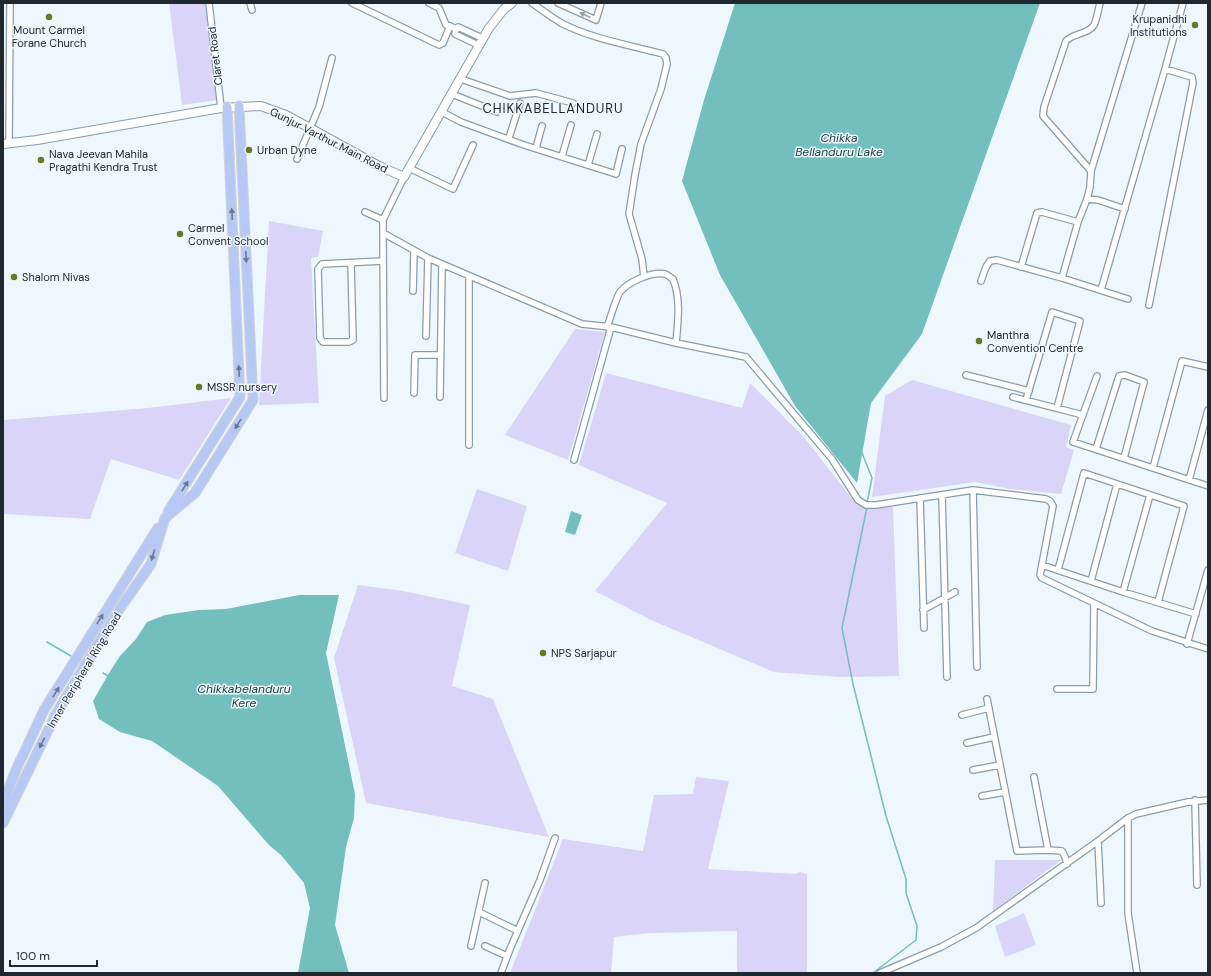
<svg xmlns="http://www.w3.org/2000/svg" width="1211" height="976" viewBox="0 0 1211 976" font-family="'DM Sans',sans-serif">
<rect width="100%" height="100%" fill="#eef7fe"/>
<!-- green -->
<path fill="#dad4f8" d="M169,3H205L217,100L182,105Z
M269,221L323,231L318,257L311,258L319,403L259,405Z
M575,329L605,332L568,460L505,435Z
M606,373L742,408L750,383L803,436L857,505L882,508L893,507L899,676L841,677L774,672L651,620L595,591L667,503L579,465Z
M912,380L1071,425L1066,447L1074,450L1061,494L1010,489L975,482L872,497L885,396Z
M231,398L179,480L111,459L90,519L4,514L3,420L148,408Z
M477,489L527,506L508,571L455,553Z
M358,585L403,591L470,605L452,686L493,699L549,837L366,803L334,658Z
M696,777L729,781L708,869L796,874L800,872L807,874V973H737V931L650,933L614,937L611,973H510L563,839L643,851L654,795L693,794Z
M995,860H1061L993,911Z
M1024,913L1036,945L1005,957L995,926Z"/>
<!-- water -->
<path fill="#72bfbd" d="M735,3H1040L922,334L871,403L857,483L795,406L720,275L682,181L704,100Z
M571,511L582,515L575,535L565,532Z
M299,595H339L326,653L355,794L354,818L346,847L335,925L349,973H298L310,908L304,883L281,855L269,845L218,786L152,741L120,732L99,719L93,701L109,673L120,656L136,639L147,622L165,615L199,610L226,609Z"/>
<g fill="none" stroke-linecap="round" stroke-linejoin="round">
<!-- stream -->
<path stroke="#72bfbd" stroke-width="1.5" d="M862,453L872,478L867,503
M867,507L842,628L853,684L886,816L906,879V893L917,926L916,940L873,973
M47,642L71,656
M103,673L108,676"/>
<!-- minor casing -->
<g stroke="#889cad" stroke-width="8">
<path id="minor" d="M209,3L221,108
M250,3L252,10
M352,3L439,45L443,43L450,26L446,25L439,8L429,3
M532,3C542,10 552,18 563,24C593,39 629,45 663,54L666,58L667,64L661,89L641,144L635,175L629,214L642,259L644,277
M558,3L596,20L601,3
M450,26L456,29L458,27L482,38
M456,29L455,34L478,45
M461,79L510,96L536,93L573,103
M452,94L497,112
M442,112L461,122L524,145L616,174L622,149
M509,138L520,103
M9,144L10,3
M536,148L542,126
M562,156L571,125
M297,159L319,107L332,58
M588,165L597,134
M409,168L453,189L473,145
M1091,171L1043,116L1044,107L1066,41C1073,33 1089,34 1094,25C1097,19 1098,10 1100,3
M404,177L383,220V233L428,258L582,324L611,327L676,343L746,357L832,459L858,500L866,505H876L973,490L1046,499L1050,501L1053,506L1040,575L1042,578L1152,631L1208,649
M1087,199L1098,200L1125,209
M365,212L383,220
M383,233L384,398
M351,263L353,340L349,342H323L320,338L318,269L322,264L383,261
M1021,267L1037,213L1042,212L1078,222
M1062,278L1078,222L1087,199L1090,187L1091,171L1142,3
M981,281L986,267L990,261L997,260L1062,278L1128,299
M1101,290L1165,69L1183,3
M413,291L414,252
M1149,305L1193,83L1192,77L1165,69
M607,327C611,317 615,300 620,292C628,282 652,271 665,274C668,275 671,278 673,279C681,299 678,321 676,343
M426,336L428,258
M966,375L1029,391
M1097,376L1073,442L1208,486
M414,393L415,355H440
M440,397L442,264
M1013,397L1083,415
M1026,400L1052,312L1080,321L1057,408
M469,445V276
M1096,449L1119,376L1125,375L1144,382L1124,458
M574,460L611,327
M1153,468L1182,361L1208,367
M1189,480L1208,410
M973,490L977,667
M942,495L947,677
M920,498L924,628
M1042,565L1123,592L1196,614
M1058,570L1084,473L1184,506L1158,602
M1091,581L1117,484
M1123,592L1150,495
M923,610L955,592
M1187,644L1208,570
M1057,689H1093L1094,604
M987,699L1017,851L1048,850
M962,715L989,708
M967,743L994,737
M973,770L1000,765
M1034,777L1048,850L1062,851L1065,857L1067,864
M982,796L1005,792
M1195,800L1197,885
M1128,818V913L1137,973
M1098,841L1101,903
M479,912L518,931
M471,946L485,883
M485,946L507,956
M501,973L510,949L540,880L555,838
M880,973L941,947L976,928L1098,841L1128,818L1136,814L1188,802L1208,800"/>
</g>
<!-- secondary casing -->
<g stroke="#889cad" stroke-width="10">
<path id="secondary" d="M3,144L37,140L221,108L261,106L286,115L379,166L404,177L489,28L504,9L512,3"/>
</g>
<!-- primary casing -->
<g stroke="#d2d4d5" stroke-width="11">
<path id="primary" d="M168,512L240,397L227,107
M3,803L16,770L44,710L158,528
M3,823L57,712L116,614L151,564L165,518L195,493L253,400L239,106"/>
</g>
<!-- minor -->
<use href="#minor" stroke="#fff" stroke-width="5.5"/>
<!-- secondary -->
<use href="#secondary" stroke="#fff" stroke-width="8"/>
<!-- primary -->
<use href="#primary" stroke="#b8c8f4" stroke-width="9"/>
</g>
<!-- one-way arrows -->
<defs><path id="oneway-solid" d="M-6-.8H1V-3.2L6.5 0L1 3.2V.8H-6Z"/></defs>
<use fill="#9b9ea1" href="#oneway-solid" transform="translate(585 15) rotate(-156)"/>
<g fill="#6c7892">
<use href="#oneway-solid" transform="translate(232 214) rotate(-93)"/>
<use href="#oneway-solid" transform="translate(246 257) rotate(87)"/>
<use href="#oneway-solid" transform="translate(239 371) rotate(-93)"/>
<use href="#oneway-solid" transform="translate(238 424) rotate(122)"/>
<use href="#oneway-solid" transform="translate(185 486) rotate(-58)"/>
<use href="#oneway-solid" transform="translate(153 555) rotate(106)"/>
<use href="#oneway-solid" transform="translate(100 619) rotate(-58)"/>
<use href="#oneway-solid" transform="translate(56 692) rotate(-58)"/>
<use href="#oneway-solid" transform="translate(42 743) rotate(116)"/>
</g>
<!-- markers -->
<g fill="#677724" stroke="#eef7fe" stroke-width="1.5">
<circle cx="49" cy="17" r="4"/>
<circle cx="1195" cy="25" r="4"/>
<circle cx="249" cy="150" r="4"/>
<circle cx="41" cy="160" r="4"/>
<circle cx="180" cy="234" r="4"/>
<circle cx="14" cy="277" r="4"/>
<circle cx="979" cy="341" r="4"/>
<circle cx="199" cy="387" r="4"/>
<circle cx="543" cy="653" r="4"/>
</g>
<g text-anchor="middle" stroke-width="3" stroke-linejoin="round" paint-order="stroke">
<!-- poi labels -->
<g font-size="11" fill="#20282f" stroke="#eef7fe" text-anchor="start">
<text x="1187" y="23" text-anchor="end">Krupanidhi<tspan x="1187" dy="13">Institutions</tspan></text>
<text x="49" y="34" text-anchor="middle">Mount Carmel<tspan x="49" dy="13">Forane Church</tspan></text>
<text x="257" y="154">Urban Dyne</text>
<text x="49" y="158">Nava Jeevan Mahila<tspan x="49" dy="13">Pragathi Kendra Trust</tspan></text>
<text x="188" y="232">Carmel<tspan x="188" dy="13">Convent School</tspan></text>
<text x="22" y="281">Shalom Nivas</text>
<text x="987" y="339">Manthra<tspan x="987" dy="13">Convention Centre</tspan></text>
<text x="207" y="391">MSSR nursery</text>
<text x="551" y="657">NPS Sarjapur</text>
</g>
<!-- street labels -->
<g font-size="11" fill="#20282f" stroke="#eef7fe">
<text transform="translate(215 56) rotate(-97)" y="4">Claret Road</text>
<text transform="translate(329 140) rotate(27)" y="4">Gunjur Varthur Main Road</text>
<text transform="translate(84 670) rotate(-59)" y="4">Inner Peripheral Ring Road</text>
</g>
<!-- water labels -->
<g font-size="12" font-style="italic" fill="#1d4241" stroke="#eef7fe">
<text x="839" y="142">Chikka<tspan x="839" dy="14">Bellanduru Lake</tspan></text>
<text x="244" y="693">Chikkabelanduru<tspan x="244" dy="14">Kere</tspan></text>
</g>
<!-- quarter labels -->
<g font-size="13" letter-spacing="1" fill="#20282f" stroke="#eef7fe">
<text x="553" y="113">CHIKKABELLANDURU</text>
</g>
</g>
<!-- border -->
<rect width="1211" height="976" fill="none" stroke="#20282f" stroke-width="8"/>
<!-- scale -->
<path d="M10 960v6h87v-6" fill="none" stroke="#20282f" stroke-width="2"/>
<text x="16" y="960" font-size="12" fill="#20282f" stroke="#eef7fe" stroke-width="3" paint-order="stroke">100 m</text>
</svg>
